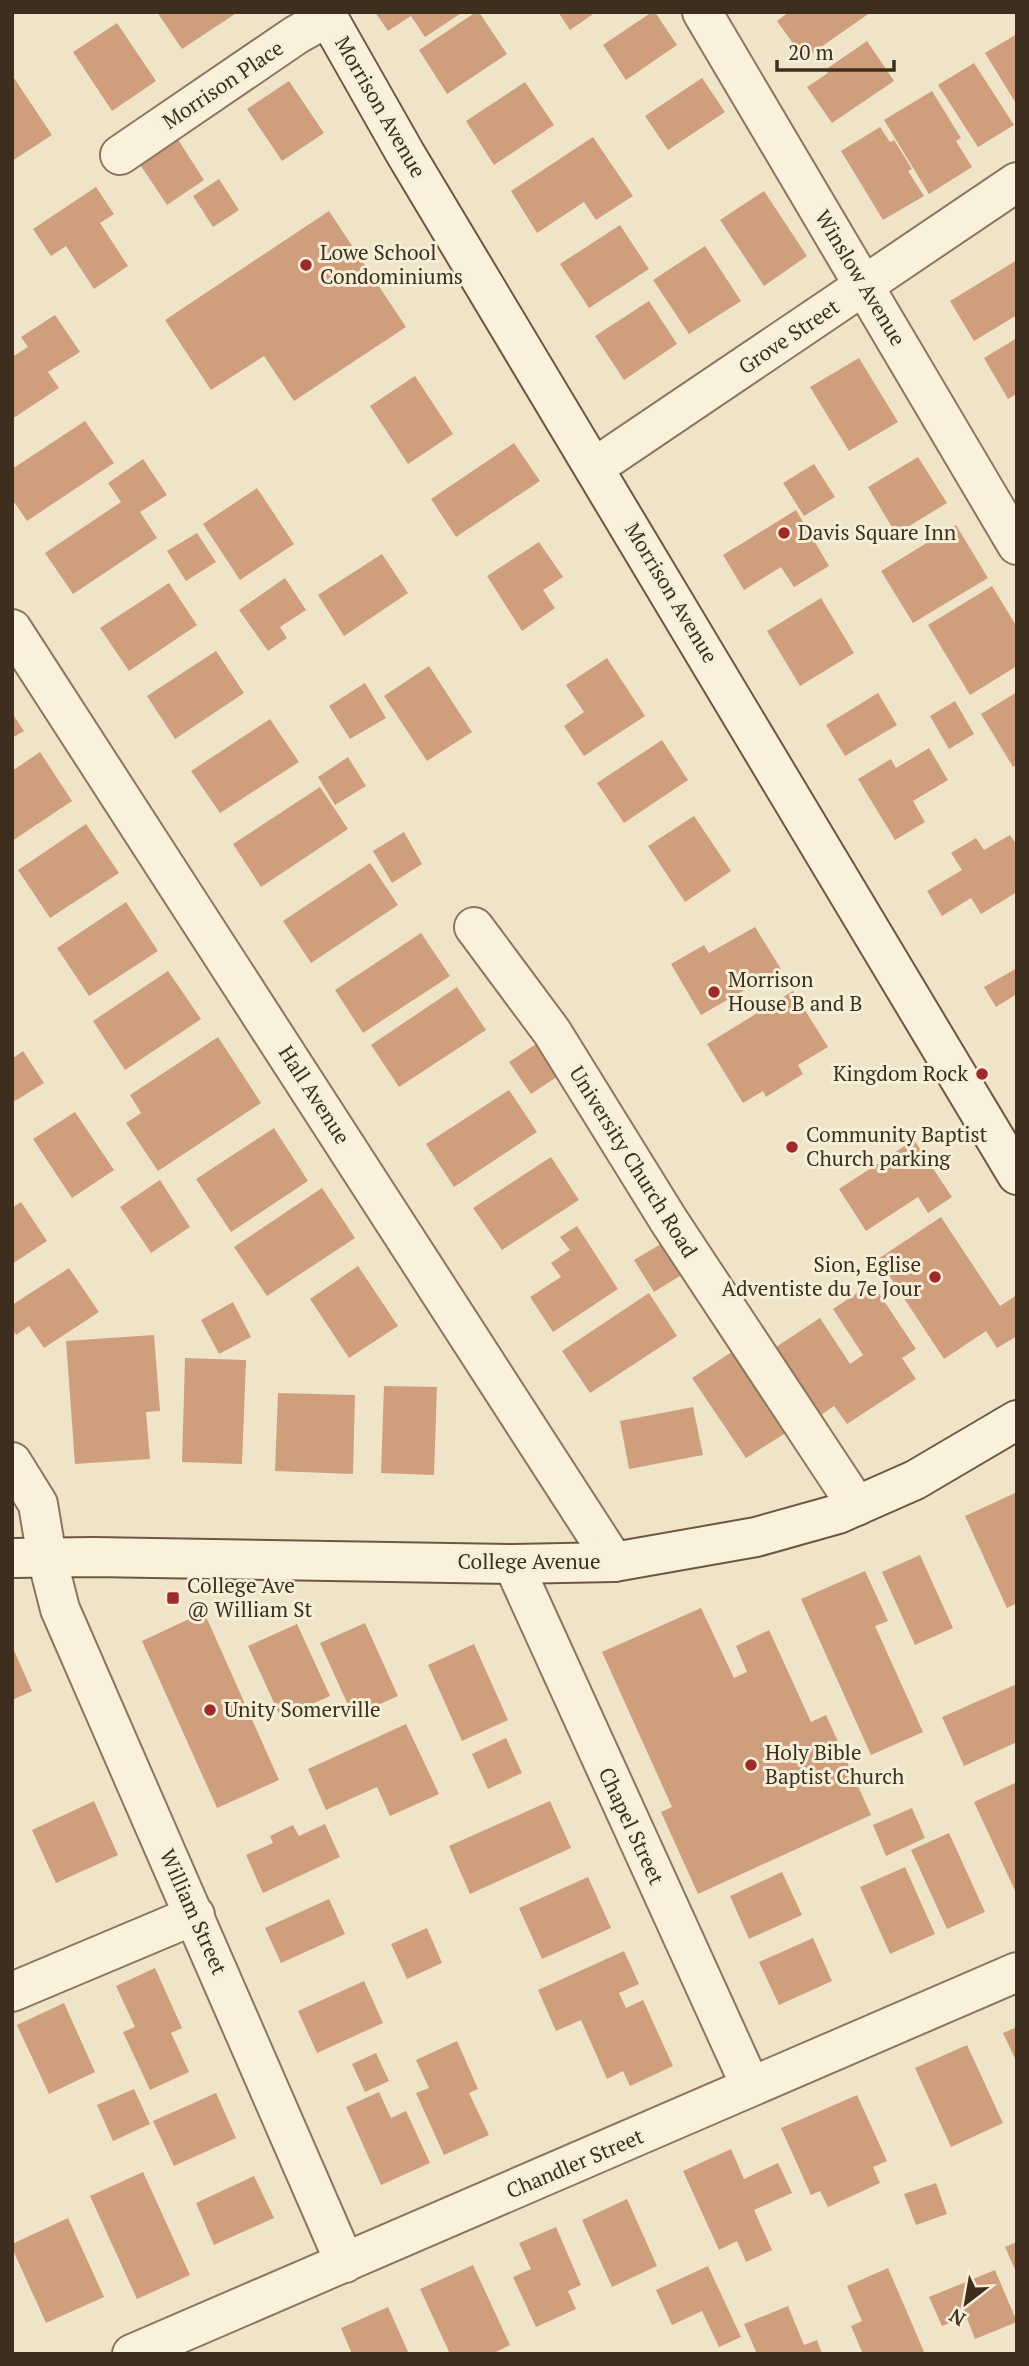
<svg xmlns="http://www.w3.org/2000/svg" width="1029" height="2366" viewBox="0 0 1029 2366" font-family="'PT Serif',serif">
<rect width="100%" height="100%" fill="#f0e4c8"/>
<!-- building -->
<path fill="#cf9f7d" d="M157,12H238L182,49Z
M375,12H463L425,37L411,16L388,31Z
M476,12H479L507,54L447,94L419,50Z
M558,12H596L570,30Z
M652,12H655L677,45L626,80L603,45Z
M789,12H871L804,59L777,21Z
M117,23L156,81L112,111L73,52Z
M1017,34V105L985,53Z
M867,41L894,81L832,123L807,87L828,73L825,70Z
M974,63L1014,125L978,147L938,85Z
M12,75L52,135L12,161Z
M702,78L725,112L668,150L645,116Z
M289,81L324,133L282,161L247,109Z
M525,82L554,125L494,165L466,121Z
M932,91L961,138L956,141L972,167L929,194L884,120Z
M880,127L890,142L894,140L912,169L908,171L924,196L883,220L841,151Z
M593,137L633,196L596,220L584,202L537,233L511,191Z
M177,138L204,180L167,205L139,163Z
M219,179L239,210L213,227L193,196Z
M96,187L114,214L100,223L128,266L94,289L66,246L51,256L33,229Z
M764,191L807,256L764,286L720,220Z
M329,211L406,327L294,401L264,356L211,390L165,320Z
M620,225L649,269L589,308L560,264Z
M705,246L741,301L689,334L653,280Z
M1017,260V315L974,341L950,301Z
M649,301L677,344L624,380L595,336Z
M55,315L80,352L48,372L59,388L12,419V357L28,347L21,337Z
M1017,338V394L1008,399L984,358Z
M859,358L898,422L849,451L810,387Z
M415,376L453,434L408,464L370,406Z
M85,421L114,463L27,521L12,499V469Z
M514,443L540,481L456,537L431,499Z
M918,457L947,503L896,534L868,487Z
M143,459L167,495L140,512L157,538L73,594L45,553L121,502L108,483Z
M814,464L835,497L804,516L783,483Z
M257,488L294,544L240,580L203,524Z
M796,510L829,566L794,587L781,567L744,590L723,555Z
M956,525L988,578L913,623L881,571Z
M197,533L216,562L186,581L167,551Z
M539,542L563,577L543,590L555,608L522,631L487,576Z
M382,554L408,593L344,636L318,595Z
M285,578L306,610L280,627L287,638L268,651L239,610Z
M169,583L197,625L129,671L100,628Z
M992,586L1017,627V666L970,695L928,625Z
M821,598L854,653L800,686L767,631Z
M216,651L244,693L175,739L147,696Z
M607,658L645,716L584,756L564,726L584,712L566,685Z
M429,666L472,732L427,761L384,696Z
M365,683L386,718L350,739L329,706Z
M1017,692V765L1013,767L981,714Z
M878,693L897,725L845,756L826,725Z
M955,701L974,734L949,749L930,716Z
M12,713L24,731L12,738Z
M270,719L299,762L220,813L191,771Z
M662,740L688,780L624,823L597,783Z
M929,748L948,780L913,801L925,822L895,840L858,779L891,759L896,768Z
M40,752L72,801L12,841V771Z
M348,757L366,786L335,805L318,777Z
M320,787L348,829L261,887L233,844Z
M694,816L731,871L685,902L648,846Z
M86,824L119,873L50,918L18,870Z
M404,832L422,864L392,883L373,851Z
M1010,835L1017,845V892L981,914L971,898L942,916L927,891L962,870L951,853L976,838L984,850Z
M370,863L398,905L311,963L283,921Z
M126,902L158,951L89,996L57,948Z
M755,927L781,969L701,1015L671,964L704,945L709,953Z
M421,933L450,976L363,1033L335,990Z
M1017,968V994L996,1007L984,987Z
M168,971L201,1019L125,1070L93,1021Z
M457,987L486,1030L399,1087L371,1045Z
M793,991L828,1047L798,1065L803,1074L766,1097L763,1091L743,1103L707,1044Z
M218,1037L261,1103L158,1171L126,1123L141,1113L130,1095Z
M542,1040L564,1072L531,1094L509,1062Z
M23,1051L44,1083L15,1101L12,1097V1059Z
M509,1090L537,1132L454,1187L426,1144Z
M75,1112L114,1170L72,1198L33,1139Z
M274,1128L308,1181L231,1232L196,1179Z
M914,1140L952,1197L928,1213L918,1197L866,1231L839,1189Z
M551,1157L579,1200L502,1250L473,1208Z
M160,1180L190,1227L151,1253L120,1207Z
M322,1188L355,1238L267,1296L234,1247Z
M21,1202L47,1241L12,1264V1208Z
M941,1217L1000,1306L1017,1295V1336L997,1348L986,1331L944,1359L878,1259Z
M577,1226L618,1289L553,1332L530,1297L561,1277L551,1263L570,1250L560,1237Z
M669,1239L688,1271L654,1292L634,1260Z
M358,1266L398,1326L349,1358L310,1299Z
M69,1268L99,1312L44,1348L29,1326L16,1335L12,1329V1305Z
M872,1283L916,1349L902,1358L916,1379L847,1424L834,1406L821,1415L776,1347L820,1318L850,1364L863,1355L833,1309Z
M649,1293L677,1336L590,1393L562,1351Z
M233,1302L251,1337L219,1354L201,1320Z
M154,1335L160,1411L146,1412L150,1459L75,1464L66,1341Z
M741,1346L795,1427L746,1458L692,1378Z
M185,1358L246,1360L242,1464L182,1462Z
M384,1386L437,1387L434,1475L381,1473Z
M278,1393L355,1395L353,1474L275,1471Z
M693,1407L703,1455L629,1469L620,1421Z
M1015,1493L1017,1603L1007,1608L965,1516Z
M920,1555L953,1628L915,1645L882,1572Z
M865,1571L888,1621L875,1626L923,1732L871,1755L801,1599Z
M701,1608L734,1678L747,1672L736,1646L769,1630L811,1722L826,1715L871,1815L698,1894L661,1812L672,1807L602,1652Z
M204,1612L279,1780L217,1808L142,1641Z
M365,1623L398,1696L353,1716L320,1643Z
M297,1624L330,1696L281,1718L248,1646Z
M474,1644L508,1720L462,1741L428,1665Z
M12,1646L32,1691L12,1700Z
M1017,1684V1742L964,1766L942,1717Z
M406,1724L439,1794L390,1816L377,1787L326,1810L308,1769Z
M506,1738L522,1773L488,1789L472,1754Z
M1017,1782V1895L974,1802Z
M94,1801L118,1855L56,1883L32,1830Z
M550,1801L571,1848L470,1894L449,1846Z
M912,1808L925,1838L886,1856L873,1825Z
M325,1824L340,1857L263,1893L246,1855L273,1843L270,1836L293,1825L299,1836Z
M949,1833L985,1912L947,1929L911,1850Z
M905,1867L935,1934L890,1954L860,1887Z
M782,1872L802,1915L749,1939L730,1896Z
M588,1877L611,1928L542,1959L519,1908Z
M329,1899L345,1934L281,1963L265,1928Z
M427,1928L442,1963L407,1979L391,1944Z
M813,1938L832,1981L779,2005L759,1962Z
M624,1951L639,1984L619,1993L626,2008L643,2000L673,2066L630,2086L623,2071L607,2079L581,2020L556,2031L538,1990Z
M155,1968L182,2028L171,2033L189,2072L150,2090L123,2032L135,2027L116,1986Z
M364,1981L383,2023L317,2053L298,2011Z
M64,2003L95,2072L49,2094L17,2025Z
M1017,2027V2063L1003,2033Z
M457,2041L478,2089L469,2093L489,2135L444,2155L416,2093L429,2088L416,2060Z
M967,2045L1003,2123L951,2147L915,2068Z
M376,2053L389,2081L365,2092L352,2064Z
M134,2089L150,2124L113,2141L97,2105Z
M379,2092L391,2118L406,2111L430,2163L381,2185L346,2107Z
M216,2093L236,2138L174,2166L153,2121Z
M857,2095L887,2161L873,2167L880,2183L828,2207L820,2191L811,2195L781,2128Z
M731,2149L744,2179L778,2163L792,2193L754,2210L772,2250L746,2262L737,2241L719,2250L683,2171Z
M143,2172L190,2275L137,2299L90,2196Z
M254,2176L274,2218L214,2245L196,2203Z
M936,2183L947,2214L916,2225L904,2194Z
M627,2199L657,2266L612,2287L582,2220Z
M68,2218L104,2297L46,2323L12,2248V2244Z
M556,2227L581,2285L568,2291L576,2309L536,2327L513,2277L531,2269L519,2243Z
M1017,2242V2274L1005,2247Z
M473,2265L510,2345L492,2354H450L420,2289Z
M708,2266L741,2337L719,2347L702,2311L672,2325L656,2290Z
M888,2268L925,2354H863L851,2326L862,2321L847,2286Z
M995,2270L1017,2322L975,2339L966,2316L942,2326L929,2297Z
M788,2306L804,2345L817,2340L822,2354H757L744,2324Z
M388,2307L409,2354H352L341,2328Z"/>
<g fill="none" stroke-linecap="round" stroke-linejoin="round">
<!-- street casing -->
<g stroke="#8d765c" stroke-width="42">
<path id="street" d="M702,12L1017,545
M120,155L296,35L328,17
M595,467L1017,182
M12,629L614,1562
M474,927L552,1032L669,1221L857,1506
M12,1462L38,1504L47,1558L60,1609L345,2263
M513,1564L751,2087
M12,1992L195,1915
M132,2354L1017,1972"/>
</g>
<!-- secondary casing -->
<g stroke="#6f573f" stroke-width="42">
<path id="secondary" d="M325,12L405,153L1017,1175
M12,1558L94,1557L513,1564L614,1562L756,1537L838,1514L915,1480L1017,1420"/>
</g>
<!-- street -->
<use href="#street" stroke="#faf1dc" stroke-width="38"/>
<!-- secondary -->
<use href="#secondary" stroke="#faf1dc" stroke-width="38"/>
</g>
<!-- markers -->
<g fill="#9e2a2b" stroke="#f7eed8" stroke-width="2.5">
<circle cx="306" cy="265" r="7"/>
<circle cx="784" cy="533" r="7"/>
<circle cx="714" cy="992" r="7"/>
<circle cx="982" cy="1074" r="7"/>
<circle cx="792" cy="1147" r="7"/>
<circle cx="935" cy="1277" r="7"/>
<rect x="166" y="1591" width="14" height="14" rx="3.5"/>
<circle cx="210" cy="1710" r="7"/>
<circle cx="751" cy="1765" r="7"/>
</g>
<g text-anchor="middle" stroke-width="6" stroke-linejoin="round" paint-order="stroke">
<!-- street labels -->
<g font-size="21" fill="#3d2e20" stroke="#f7eed8">
<text transform="translate(223 85) rotate(-34)" y="7">Morrison Place</text>
<text transform="translate(380 107) rotate(60)" y="7">Morrison Avenue</text>
<text transform="translate(860 278) rotate(59)" y="7">Winslow Avenue</text>
<text transform="translate(789 337) rotate(-34)" y="7">Grove Street</text>
<text transform="translate(671 593) rotate(59)" y="7">Morrison Avenue</text>
<text transform="translate(314 1095) rotate(57)" y="7">Hall Avenue</text>
<text transform="translate(633 1162) rotate(58)" y="7">University Church Road</text>
<text x="529" y="1569">College Avenue</text>
<text transform="translate(631 1826) rotate(65)" y="7">Chapel Street</text>
<text transform="translate(193 1912) rotate(66)" y="7">William Street</text>
<text transform="translate(575 2164) rotate(-23)" y="7">Chandler Street</text>
</g>
<!-- poi labels -->
<g font-size="21" fill="#3d2e20" stroke="#f7eed8" text-anchor="start">
<text x="320" y="260">Lowe School<tspan x="320" dy="24">Condominiums</tspan></text>
<text x="798" y="540">Davis Square Inn</text>
<text x="728" y="987">Morrison<tspan x="728" dy="24">House B and B</tspan></text>
<text x="968" y="1081" text-anchor="end">Kingdom Rock</text>
<text x="806" y="1142">Community Baptist<tspan x="806" dy="24">Church parking</tspan></text>
<text x="921" y="1272" text-anchor="end">Sion, Eglise<tspan x="921" dy="24">Adventiste du 7e Jour</tspan></text>
<text x="187" y="1593">College Ave<tspan x="187" dy="24">@ William St</tspan></text>
<text x="224" y="1717">Unity Somerville</text>
<text x="765" y="1760">Holy Bible<tspan x="765" dy="24">Baptist Church</tspan></text>
</g>
</g>
<!-- border -->
<rect width="1029" height="2366" fill="none" stroke="#3d2e20" stroke-width="28"/>
<!-- north arrow -->
<g transform="translate(966 2303) rotate(211)" stroke="#f7eed8" stroke-width="5" paint-order="stroke">
<path d="M0-5L12 26L0 18L-12 26Z" fill="#3d2e20"/>
<text y="-10" font-size="19" font-weight="bold" text-anchor="middle" fill="#3d2e20">N</text>
</g>
<!-- scale -->
<path d="M777 60v10h117v-10" fill="none" stroke="#3d2e20" stroke-width="3.5"/>
<text x="788" y="60" font-size="21" fill="#3d2e20" stroke="#f7eed8" stroke-width="5" paint-order="stroke">20 m</text>
</svg>
